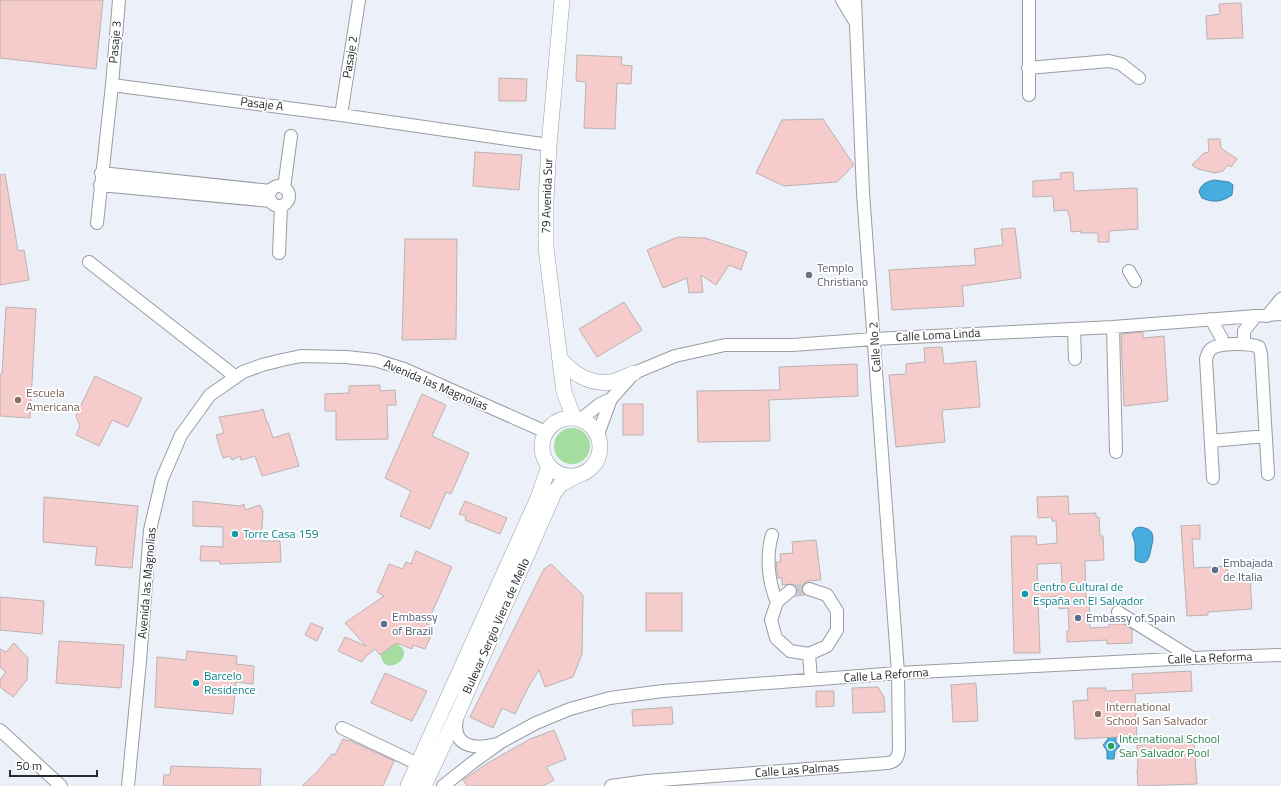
<svg xmlns="http://www.w3.org/2000/svg" width="1281" height="786" viewBox="0 0 1281 786" font-family="'Titillium Web',sans-serif">
<rect width="100%" height="100%" fill="#ecf0f8"/>
<!-- green -->
<path fill="#a4dd9f" d="M554 446a18 18 0 1 1 36 0a18 18 0 1 1-36 0Z
M394,643C423,654 380,682 381,652Z"/>
<!-- water -->
<path fill="#47adde" stroke="#3e86a9" d="M1214,180L1229,182L1233,185L1232,195C1222,202 1213,203 1202,198L1199,192C1201,184 1206,182 1214,180Z
M1141,527C1145,528 1150,529 1152,533C1154,538 1152,544 1151,549C1149,559 1147,567 1135,560V543L1132,533L1136,528Z
M1108,733H1116V742L1120,746L1115,751L1114,759H1107V751L1103,745L1108,739Z"/>
<!-- building -->
<path fill="#f5cccb" stroke="#bbb2b1" fill-rule="evenodd" d="M0,0H103L96,69L0,58Z
M1241,3L1243,38L1207,39L1206,16L1220,14L1219,4Z
M577,55L622,57L621,65L632,66L631,84L617,83L615,129L584,128L586,82L576,81Z
M499,78L527,79L526,101H499Z
M823,119L854,165L837,182L784,186L756,173L782,120Z
M1208,139H1220L1221,148L1237,159L1231,167L1228,165L1223,171L1215,173L1198,169L1192,165L1204,153L1209,152Z
M475,152L522,155L519,190L473,186Z
M1073,172L1074,191L1137,188L1138,229L1109,231V242H1098V233H1081V231L1071,232L1070,218L1067,210L1054,211L1053,196L1033,197V181L1061,179L1060,173Z
M5,174L18,251L24,250L29,280L0,285V175Z
M1015,228L1021,278L962,286L964,306L892,310L889,270L976,265L974,249L1003,245L1001,229Z
M678,237L705,238L747,252L741,270L729,265L716,285L701,275L703,292L689,293L687,278L663,288L647,250Z
M405,239H457L456,339L402,340Z
M624,302L642,330L597,357L579,329Z
M6,307L36,309L30,418L0,416V374H2Z
M1143,332V338L1164,336L1168,401L1124,406L1121,334Z
M942,347L944,364L976,361L980,407L942,410L945,442L896,447L889,375L906,374V364L925,362L924,348Z
M857,364L858,396L769,400L770,441L698,442L697,391L780,390L779,367Z
M95,376L142,398L128,427L112,420L99,446L76,435L80,426L76,416Z
M380,385V391L395,390L396,405H387L388,439L336,440V411H325V394L349,393V386Z
M422,394L446,405L432,436L469,453L451,494L446,492L430,529L400,516L411,491L385,478Z
M623,404H643V435H623Z
M263,409L267,423H268L273,438L289,433L299,466L262,476L255,456L241,460L240,456L232,460L230,456L223,458L216,435L224,433L219,417L257,411Z
M1068,496L1069,514L1096,513V517H1099L1100,536H1103L1104,560L1085,561L1086,597H1089L1090,628L1109,627V624H1123L1132,629V643L1107,644V640L1067,642V631H1069L1068,608L1059,609V596L1038,598L1040,653H1014L1011,536H1036L1037,545L1057,543L1056,521H1052V517L1038,518L1037,497ZM1061,563L1062,585L1038,587L1037,564Z
M44,497L138,506L132,568L95,565L97,547L43,542Z
M193,501L240,506L244,504L245,510L260,505L263,511L261,541H280L281,562L220,564V561H200L201,546L223,547V527L193,526Z
M465,501L507,518L500,534L465,520L466,516L459,514Z
M1200,525V539H1192L1194,568L1227,566L1228,579L1250,578L1252,609L1208,612V615L1187,616L1181,526Z
M816,540L821,580L808,581L804,583L802,590L805,595L795,596L797,590L795,586L792,584L782,585V578H778L776,562H781L780,554L793,553L792,542Z
M416,551L452,567L427,624L432,626V629H434L425,649L413,645L412,649L396,643L380,655L375,649L364,658L362,662L338,651L345,637L366,646L345,623L384,596L377,592L389,564L403,569L406,562L411,564Z
M551,564L583,595L582,654L573,677L545,687L539,670L529,686L515,714L502,708L493,728L470,717L544,569Z
M646,593H682V631H646Z
M0,597L44,601L42,634L0,630Z
M311,623L323,628L317,641L305,635Z
M59,641L124,645L121,688L56,683Z
M14,643L28,658L27,680L13,697L0,687V680L6,672L0,667V649L6,652Z
M187,651L237,656L236,664L254,666L253,684L236,682L233,714L155,707L157,657L186,660Z
M1191,671L1192,691L1135,694L1137,742L1124,743L1123,738L1118,737L1075,739L1073,701L1088,700L1087,688H1106V691L1133,690L1132,674Z
M385,673L427,691L412,721L371,703Z
M976,683L978,721L953,722L951,685Z
M878,687L884,697L885,712L853,713L852,688Z
M816,691H834V706L816,707Z
M672,707L673,724L633,726L632,710Z
M554,730L566,759L546,767L554,780L543,786H467L463,780L488,763L530,739Z
M343,739L348,741L349,740L394,761L383,786H302L317,772L332,754L335,755Z
M1194,742L1197,784L1138,786L1137,770L1138,769L1137,745Z
M171,766L261,769L260,786H163L164,775H170Z"/>
<g fill="none" stroke-linecap="round" stroke-linejoin="round">
<!-- minor-tunnel -->
<path stroke="#c5c8cf" stroke-width="12" stroke-dasharray="12 6" stroke-linecap="butt" d="M790,591L809,589"/>
<!-- minor casing -->
<g stroke="#989ca3" stroke-width="14">
<path id="minor" d="M842,0L854,20
M1028,68L1109,61L1121,64L1139,78
M112,85L341,115L549,145
M1029,95V0
M341,115L359,0
M101,173L271,191
M100,185L271,201
M269 196a10 10 0 1 1 20 0a10 10 0 1 1-20 0Z
M284,188L291,136
M97,223L112,85L119,0
M279,253L281,206
M89,262L236,377
M1129,271L1135,281
M1267,316L1281,299
M1211,319L1222,339V345
M1113,327L1116,452
M1074,329L1075,359
M1244,344V331L1255,317
M581,419L600,404L611,399
M598,434L611,399L634,373L675,356L725,345H792L874,339L1113,327L1281,314
M1211,441L1266,436
M1213,478L1206,359C1207,356 1208,352 1210,350C1218,342 1250,343 1259,347L1261,354L1268,474
M772,535C766,555 768,582 777,602
M790,591L777,602L771,620L776,638L790,651L809,654L827,646L837,630V611L827,595L809,589
M1118,612L1192,658
M809,654L811,680
M457,718C451,747 475,750 497,744
M342,728L418,764
M0,730L61,786
M128,786L140,661L150,530L162,479L181,435L210,395L243,372L262,365L282,360L301,356L346,357L375,360L404,369L546,432
M443,786L472,763L501,742L536,723L570,709L610,698L663,691L898,673L1192,658L1281,655
M611,786L647,781L888,763C896,761 898,758 899,749L898,673L863,193L855,0"/>
</g>
<!-- major casing -->
<g stroke="#989ca3" stroke-width="16">
<path id="major" d="M562,0L549,145L546,200V248L564,392L574,418
M559,357C571,373 590,385 611,382C619,380 627,376 634,373
M542 447a29 29 0 1 1 58 0a29 29 0 1 1-58 0Z
M408,786L538,498L549,466
M424,786L457,715L554,493L561,484L578,475"/>
</g>
<!-- minor -->
<use href="#minor" stroke="#fff" stroke-width="12"/>
<!-- major -->
<use href="#major" stroke="#fff" stroke-width="15"/>
</g>
<!-- markers -->
<circle fill="#6b7280" stroke="#fff" stroke-width="1.5" cx="809" cy="275" r="4"/>
<g fill="#8d6e63" stroke="#fff" stroke-width="1.5">
<circle cx="18" cy="400" r="4"/>
<circle cx="1098" cy="714" r="4"/>
</g>
<g fill="#0f9aa8" stroke="#fff" stroke-width="1.5">
<circle cx="235" cy="534" r="4"/>
<circle cx="1025" cy="594" r="4"/>
<circle cx="196" cy="683" r="4"/>
</g>
<g fill="#5c6f8a" stroke="#fff" stroke-width="1.5">
<circle cx="1215" cy="570" r="4"/>
<circle cx="1078" cy="618" r="4"/>
<circle cx="384" cy="624" r="4"/>
</g>
<circle fill="#2e9e5b" stroke="#fff" stroke-width="1.5" cx="1111" cy="746" r="4"/>
<g text-anchor="middle" stroke-width="3.5" stroke-linejoin="round" paint-order="stroke">
<!-- street labels -->
<g font-size="12" fill="#282a2d" stroke="#fff">
<text transform="translate(115 42) rotate(-85)" y="4">Pasaje 3</text>
<text transform="translate(350 57) rotate(-81)" y="4">Pasaje 2</text>
<text transform="translate(262 104) rotate(7)" y="4">Pasaje A</text>
<text transform="translate(547 196) rotate(-88)" y="4">79 Avenida Sur</text>
<text transform="translate(938 335) rotate(-3)" y="4">Calle Loma Linda</text>
<text transform="translate(875 347) rotate(-94)" y="4">Calle No 2</text>
<text transform="translate(436 385) rotate(23)" y="4">Avenida las Magnolias</text>
<text transform="translate(147 583) rotate(-85)" y="4">Avenida las Magnolias</text>
<text transform="translate(496 626) rotate(-66)" y="4">Bulevar Sergio Viera de Mello</text>
<text transform="translate(1210 658) rotate(-2)" y="4">Calle La Reforma</text>
<text transform="translate(886 675) rotate(-4)" y="4">Calle La Reforma</text>
<text transform="translate(797 770) rotate(-4)" y="4">Calle Las Palmas</text>
</g>
<!-- worship labels -->
<g font-size="12" fill="#5b616d" stroke="#fff" text-anchor="start">
<text x="817" y="272">Templo<tspan x="817" dy="14">Christiano</tspan></text>
</g>
<!-- education labels -->
<g font-size="12" fill="#785e54" stroke="#fff" text-anchor="start">
<text x="26" y="397">Escuela<tspan x="26" dy="14">Americana</tspan></text>
<text x="1106" y="711">International<tspan x="1106" dy="14">School San Salvador</tspan></text>
</g>
<!-- culture labels -->
<g font-size="12" fill="#0d838f" stroke="#fff" text-anchor="start">
<text x="243" y="538">Torre Casa 159</text>
<text x="1033" y="591">Centro Cultural de<tspan x="1033" dy="14">España en El Salvador</tspan></text>
<text x="204" y="680">Barcelo<tspan x="204" dy="14">Residence</tspan></text>
</g>
<!-- service labels -->
<g font-size="12" fill="#4e5e75" stroke="#fff" text-anchor="start">
<text x="1223" y="567">Embajada<tspan x="1223" dy="14">de Italia</tspan></text>
<text x="392" y="621">Embassy<tspan x="392" dy="14">of Brazil</tspan></text>
<text x="1086" y="622">Embassy of Spain</text>
</g>
<!-- leisure labels -->
<g font-size="12" fill="#27864d" stroke="#fff" text-anchor="start">
<text x="1119" y="743">International School<tspan x="1119" dy="14">San Salvador Pool</tspan></text>
</g>
</g>
<!-- scale -->
<path d="M10 770v6h87v-6" fill="none" stroke="#282a2d" stroke-width="2"/>
<text x="16" y="770" font-size="12" fill="#282a2d" stroke="#ffffff" stroke-width="3" paint-order="stroke">50 m</text>
</svg>
